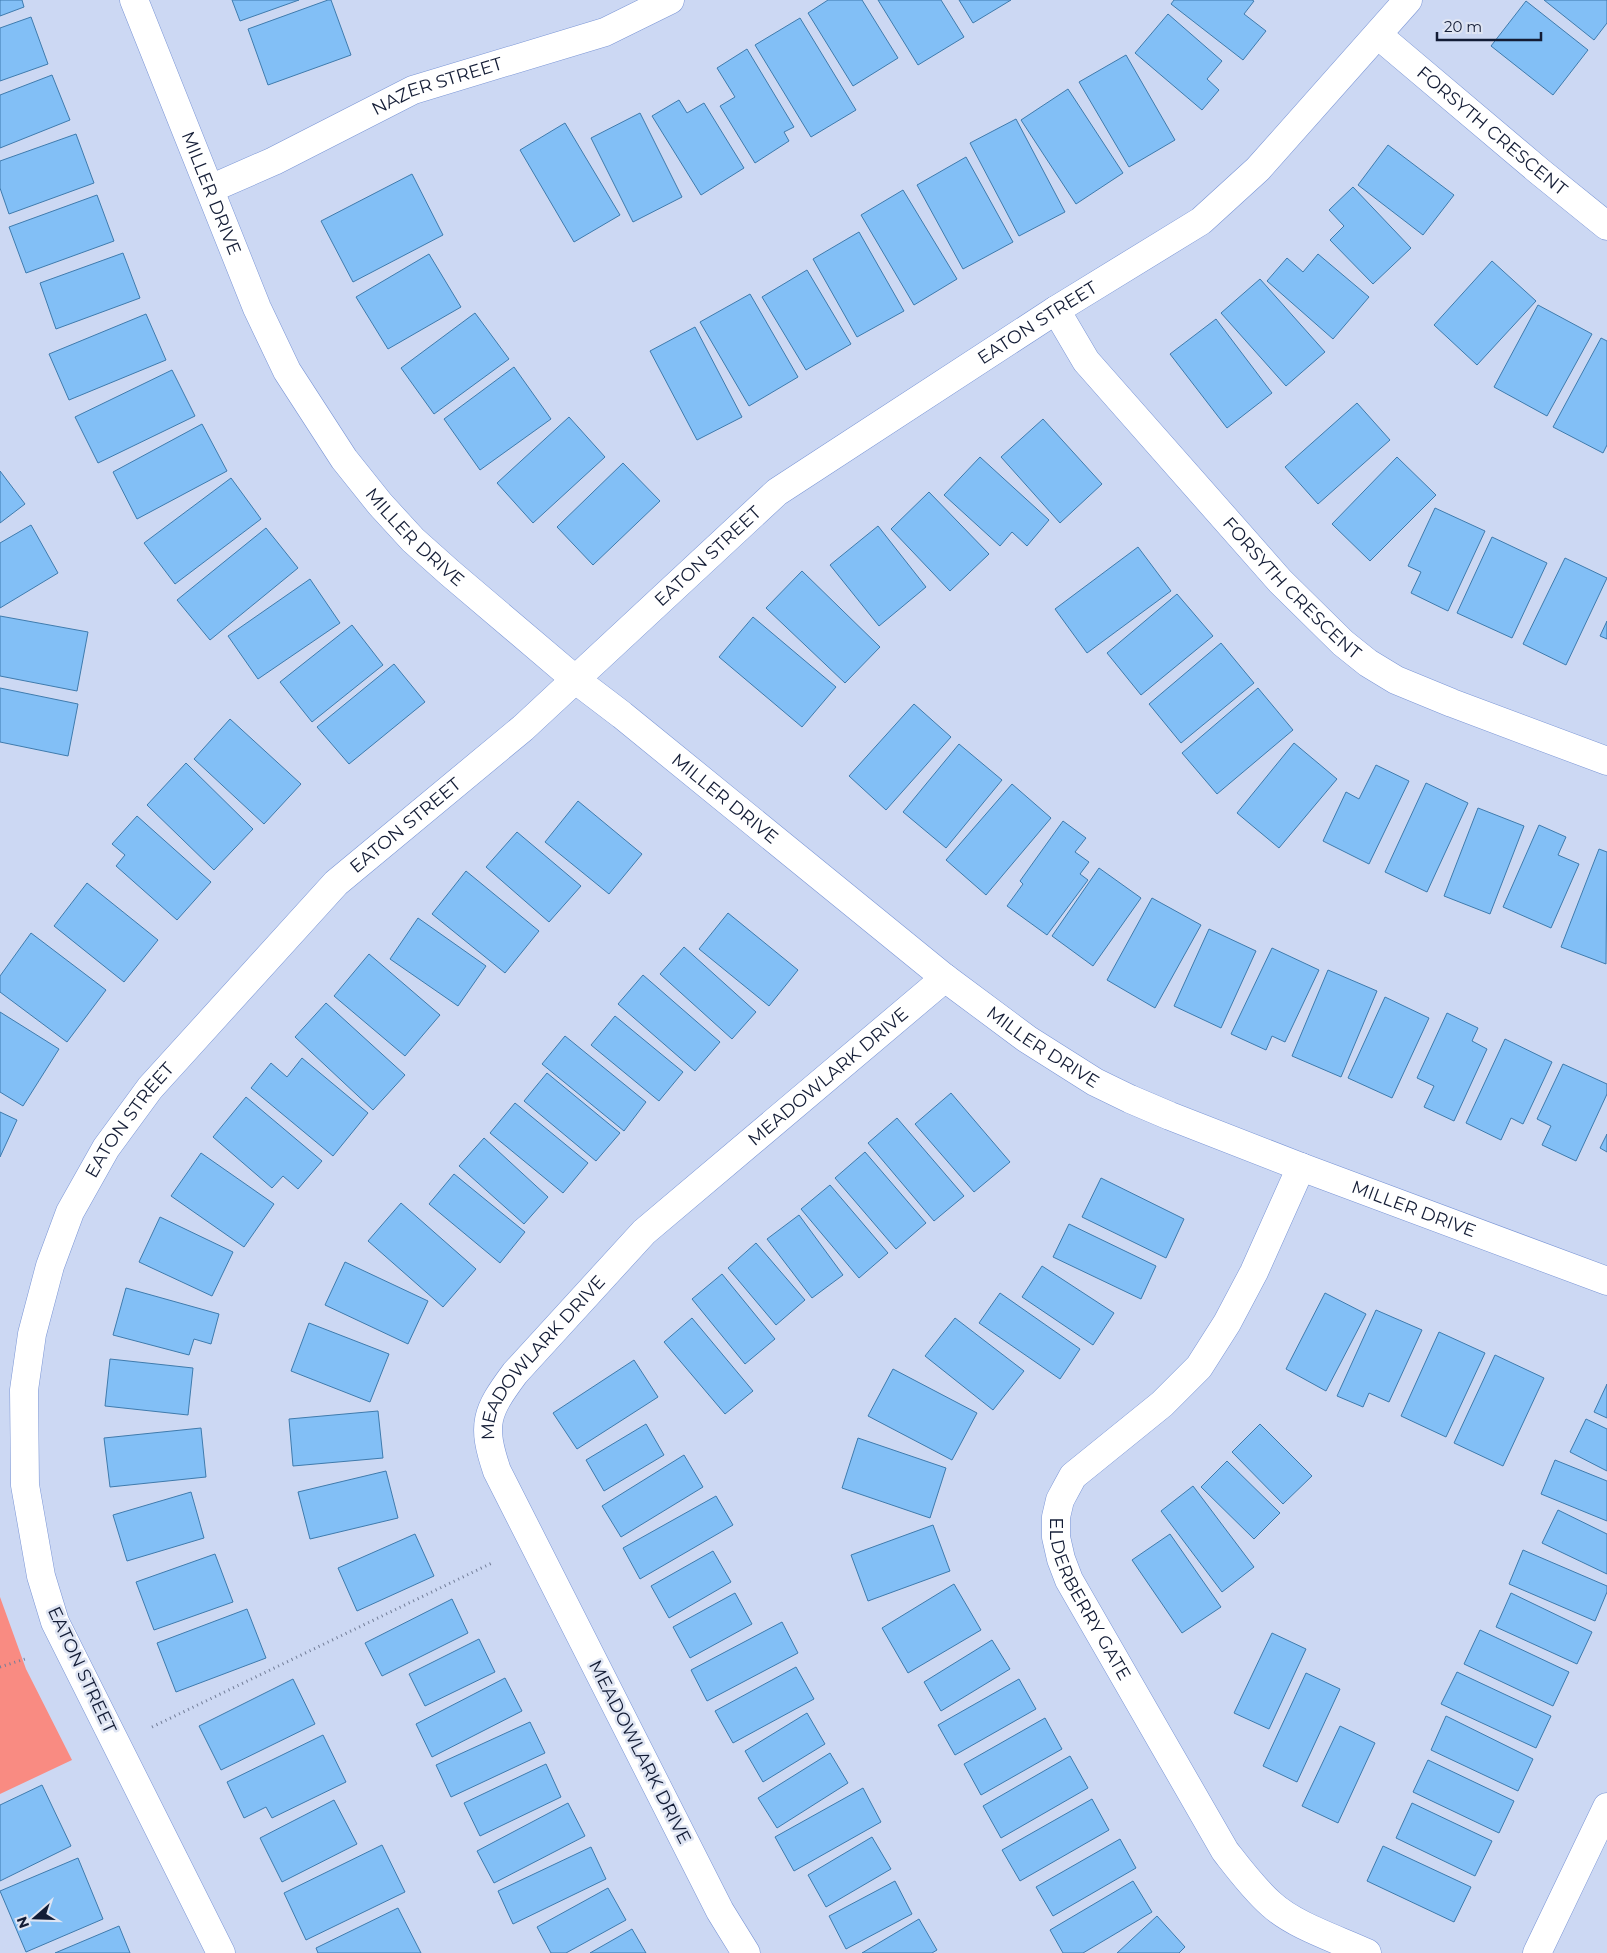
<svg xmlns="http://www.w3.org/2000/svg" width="1607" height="1953" viewBox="0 0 1607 1953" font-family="Montserrat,sans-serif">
<rect width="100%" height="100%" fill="#ccd8f3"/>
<!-- green -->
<path fill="#f98b82" d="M0,1597L26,1669L72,1760L0,1794Z"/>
<!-- building -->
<path fill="#82bff6" stroke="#3f7bad" d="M0,0H22L24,7L0,16Z
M232,0H299L240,21Z
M328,0H331L351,55L268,85L248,29Z
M828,0H862L898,58L853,86L808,13Z
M878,0H941L964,37L918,65Z
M959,0H1011L973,23Z
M1174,0H1252L1254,1L1244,14L1266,31L1243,60L1171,4Z
M1544,0H1607V23L1594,40Z
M1526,1L1588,50L1553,95L1491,46Z
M1168,14L1222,61L1207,79L1219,90L1202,110L1135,53Z
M31,17L48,64L0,81V28Z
M800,18L856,110L811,137L755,45Z
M747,49L794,127L784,132L789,141L755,163L720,106L735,97L717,68Z
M1126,55L1175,140L1129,167L1079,82Z
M52,75L70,120L0,148V95Z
M1068,89L1123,173L1076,204L1021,120Z
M679,100L687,113L704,103L744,168L701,195L652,116Z
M640,113L682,197L633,222L591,138Z
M1016,119L1065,212L1019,236L970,143Z
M565,123L620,215L574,242L520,150Z
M76,134L94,183L9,214L0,188V161Z
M1388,145L1454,195L1423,235L1358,185Z
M966,157L1013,242L963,269L917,185Z
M412,174L443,235L353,282L321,221Z
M1353,187L1411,248L1373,284L1330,240L1344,226L1329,210Z
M903,190L957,279L914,305L861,215Z
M97,195L114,241L26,273L9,227Z
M859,232L904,311L857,337L813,259Z
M123,253L140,298L56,329L40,283Z
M429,254L461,307L388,349L356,297Z
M1318,254L1369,297L1333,339L1267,281L1287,258L1303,272Z
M1492,261L1536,301L1477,365L1434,325Z
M807,270L851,344L806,370L762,297Z
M1260,279L1325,352L1286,386L1221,313Z
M750,294L798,377L749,406L700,322Z
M1538,305L1592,334L1547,416L1494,387Z
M475,313L509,359L434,414L401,368Z
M146,314L166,360L69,400L49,354Z
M1216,319L1272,393L1227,428L1170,354Z
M695,327L742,417L697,440L650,351Z
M1601,338L1607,341V445L1603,453L1553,427Z
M514,367L551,419L480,470L444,419Z
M172,370L195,416L98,463L75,417Z
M1357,403L1390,440L1318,504L1285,467Z
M569,417L605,457L533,523L497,483Z
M1043,419L1102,484L1060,523L1001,457Z
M202,424L227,471L137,519L113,472Z
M980,457L1049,520L1027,546L1012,532L1000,546L944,495Z
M1397,457L1436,495L1370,561L1332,524Z
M623,463L660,501L593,565L557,527Z
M0,471L25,504L0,523Z
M231,478L261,519L175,584L144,543Z
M929,492L989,554L950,591L891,529Z
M1435,508L1485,531L1448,611L1411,593L1421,572L1408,566Z
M31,525L58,573L0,608V543Z
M878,526L926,587L879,626L830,565Z
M266,528L298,568L210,640L177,600Z
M1492,537L1547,563L1512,638L1457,613Z
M1138,547L1171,591L1087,653L1055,609Z
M1565,558L1607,578L1566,665L1523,644Z
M802,571L880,647L845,683L766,608Z
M310,579L340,623L258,679L228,636Z
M1177,594L1213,636L1141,695L1107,653Z
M0,616L88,632L77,691L0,676Z
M753,617L836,687L802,727L719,657Z
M1607,621V639L1600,636Z
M352,625L383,665L312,722L280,682Z
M1221,643L1254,683L1181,743L1149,704Z
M394,664L425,702L349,764L317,727Z
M0,688L78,704L68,756L0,742Z
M1258,688L1293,730L1217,794L1182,753Z
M914,704L951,737L886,810L849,776Z
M230,719L301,784L264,824L194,759Z
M1294,743L1337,779L1279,848L1237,813Z
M959,744L1002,780L946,848L903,812Z
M186,763L253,829L214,870L147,805Z
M1376,765L1409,781L1369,864L1323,841L1346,792L1359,799Z
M1426,783L1468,803L1427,892L1385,872Z
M1012,784L1051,818L986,895L946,860Z
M578,801L642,854L609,894L545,842Z
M1478,808L1524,826L1490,914L1444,896Z
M137,816L211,882L177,920L116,866L125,855L112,844Z
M1063,821L1086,838L1075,852L1089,862L1080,874L1088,880L1047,935L1007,906L1023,884L1020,881Z
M1539,825L1566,837L1558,855L1579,864L1551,928L1503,907Z
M517,832L581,886L549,922L486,867Z
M1599,849L1607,852L1606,964L1561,947Z
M1099,868L1141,898L1093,966L1052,936Z
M466,871L539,931L505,973L432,914Z
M87,883L158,940L124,982L54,926Z
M1152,898L1201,925L1155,1008L1107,980Z
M728,913L798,970L769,1006L699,949Z
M418,918L486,966L458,1006L390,959Z
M1209,929L1256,951L1221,1028L1174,1006Z
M31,933L106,990L67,1042L0,992V976Z
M684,947L756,1012L732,1039L660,974Z
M1272,948L1319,970L1285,1042L1272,1036L1266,1050L1231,1034Z
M369,954L440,1015L405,1056L334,996Z
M1328,970L1377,991L1341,1077L1292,1056Z
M643,975L720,1042L695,1071L618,1004Z
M1385,997L1429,1018L1392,1098L1348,1078Z
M326,1003L405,1075L373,1110L295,1037Z
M0,1012L59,1049L23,1106L0,1092Z
M1447,1013L1478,1028L1472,1041L1487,1049L1454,1121L1424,1107L1434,1086L1417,1078Z
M615,1016L683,1072L659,1101L591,1045Z
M565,1036L646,1102L624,1131L542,1064Z
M1505,1039L1552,1062L1523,1124L1511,1118L1501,1140L1466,1123Z
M302,1058L368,1113L333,1156L251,1088L271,1063L287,1077Z
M1563,1064L1607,1084V1094L1576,1161L1542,1145L1551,1126L1537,1119Z
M547,1073L620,1133L596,1161L524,1101Z
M951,1093L1010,1162L974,1192L915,1124Z
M246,1097L322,1161L298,1189L283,1176L272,1188L213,1137Z
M515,1103L588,1163L563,1193L490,1133Z
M0,1112L17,1120L0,1157Z
M897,1118L964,1196L934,1221L868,1143Z
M1607,1134V1152L1600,1148Z
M484,1138L548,1197L524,1224L459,1166Z
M865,1152L926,1223L896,1249L835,1178Z
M201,1153L274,1204L244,1247L171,1196Z
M454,1174L525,1232L500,1263L429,1204Z
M1101,1178L1184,1219L1166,1258L1082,1217Z
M830,1185L888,1253L859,1278L801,1209Z
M401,1203L476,1269L443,1307L368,1241Z
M799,1215L843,1275L812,1298L767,1239Z
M160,1217L233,1252L212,1296L139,1262Z
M1069,1224L1156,1266L1141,1299L1053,1257Z
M756,1243L805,1300L776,1325L728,1268Z
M345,1262L428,1301L408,1344L325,1305Z
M1042,1266L1114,1313L1093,1345L1022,1297Z
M722,1274L775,1339L745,1364L692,1299Z
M126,1288L219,1314L211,1344L194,1339L189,1355L113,1335Z
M1000,1293L1080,1349L1060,1379L979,1323Z
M1325,1293L1366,1314L1326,1391L1286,1369Z
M1376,1310L1422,1330L1389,1402L1369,1393L1363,1407L1337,1396Z
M692,1318L753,1391L725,1414L664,1342Z
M955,1318L1024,1371L993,1410L925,1356Z
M309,1323L389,1354L370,1402L291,1371Z
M1439,1332L1485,1353L1446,1437L1401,1416Z
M1495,1355L1544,1378L1503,1466L1454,1443Z
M110,1359L193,1368L188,1415L105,1406Z
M634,1360L658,1397L577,1449L553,1413Z
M893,1369L977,1413L952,1460L868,1416Z
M1607,1384V1418L1594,1412Z
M378,1411L383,1458L293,1466L289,1419Z
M1586,1419L1607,1429V1471L1570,1452Z
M646,1424L664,1455L604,1491L586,1460Z
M1260,1424L1312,1476L1283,1504L1232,1452Z
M201,1428L206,1477L110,1487L104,1438Z
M858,1438L946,1468L930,1518L842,1488Z
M684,1455L703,1487L621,1537L602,1506Z
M1555,1460L1607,1481V1521L1541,1494Z
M1227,1461L1280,1513L1254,1539L1201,1487Z
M386,1471L398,1518L310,1539L298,1492Z
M1193,1486L1254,1567L1222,1592L1161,1511Z
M191,1492L204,1538L127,1561L113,1515Z
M716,1496L733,1525L640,1579L623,1548Z
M1558,1510L1607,1534V1574L1542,1543Z
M933,1525L950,1571L868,1601L851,1555Z
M415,1534L434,1576L357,1611L338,1568Z
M1170,1534L1221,1607L1182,1633L1132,1560Z
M1523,1550L1607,1586V1592L1595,1621L1509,1584Z
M713,1551L731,1582L669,1618L651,1586Z
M215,1554L233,1602L154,1630L136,1582Z
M954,1584L981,1630L908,1673L882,1628Z
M735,1593L752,1624L690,1658L673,1627Z
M1511,1593L1592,1632L1577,1664L1496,1627Z
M452,1599L468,1633L382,1676L365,1643Z
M247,1609L266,1658L176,1692L157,1643Z
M782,1622L798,1653L707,1701L691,1670Z
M1480,1630L1569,1672L1553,1706L1464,1664Z
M1272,1633L1306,1649L1269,1729L1234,1713Z
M479,1639L495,1672L425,1706L409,1674Z
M992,1640L1010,1669L941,1711L924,1682Z
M796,1667L814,1699L733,1743L715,1711Z
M1457,1672L1551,1716L1536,1748L1441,1704Z
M1306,1673L1340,1689L1297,1782L1263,1766Z
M505,1678L522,1711L432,1757L416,1724Z
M293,1679L315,1724L221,1770L199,1726Z
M1019,1679L1036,1709L955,1755L938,1725Z
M807,1713L825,1744L763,1782L745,1751Z
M1446,1716L1533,1759L1518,1791L1431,1750Z
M1045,1718L1062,1749L981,1795L964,1764Z
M530,1722L545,1753L451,1797L436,1765Z
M1340,1726L1375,1743L1338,1823L1302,1806Z
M323,1735L346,1782L272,1818L266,1807L244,1818L227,1782Z
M830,1753L848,1783L777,1828L758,1798Z
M1070,1756L1088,1788L1001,1838L983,1806Z
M1428,1760L1514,1801L1499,1833L1413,1792Z
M546,1764L561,1797L480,1836L464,1803Z
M42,1785L71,1846L0,1881V1805Z
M863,1788L881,1822L794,1871L775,1837Z
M1092,1799L1109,1830L1020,1881L1002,1850Z
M334,1800L357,1844L282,1882L260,1838Z
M568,1803L585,1836L494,1883L477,1851Z
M1412,1803L1492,1841L1475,1876L1396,1838Z
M872,1837L891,1869L826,1907L808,1875Z
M1120,1839L1136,1868L1053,1916L1036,1887Z
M382,1845L405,1892L306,1940L284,1893Z
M1383,1846L1471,1887L1454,1922L1367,1881Z
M591,1847L606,1879L513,1924L498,1891Z
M78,1858L103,1919L26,1952L0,1891Z
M895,1881L912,1914L846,1949L829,1916Z
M1133,1881L1152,1912L1083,1953H1063L1050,1930Z
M608,1888L626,1920L566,1953H551L537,1927Z
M398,1908L421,1953H318L316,1948Z
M1157,1916L1185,1947L1179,1953H1117Z
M919,1919L937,1950L932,1953H862Z
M119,1926L130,1953H55Z
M632,1929L646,1953H590Z"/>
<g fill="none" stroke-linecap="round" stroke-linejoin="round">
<!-- minor casing -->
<g stroke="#7a95d5" stroke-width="29">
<g id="minor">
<path id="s1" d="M134,0L257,308L287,371L344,459L380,504L413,540L450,573L576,680L622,715L945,978L1027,1039L1095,1082L1130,1099L1170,1116L1301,1167L1607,1281"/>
<path id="s2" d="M1378,35L1539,171L1607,226"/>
<path id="s3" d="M210,189L274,161L413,90L605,32L670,0"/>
<path id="s4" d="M1056,310L1086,361L1280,581L1343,643L1368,663L1396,680L1452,703L1607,761"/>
<path id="s5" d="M1301,1167L1254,1272L1227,1323L1199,1367L1162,1404L1073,1476L1067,1487L1060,1500L1056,1517V1537L1061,1559L1069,1580L1225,1851C1239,1869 1253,1888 1271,1904C1295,1926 1337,1939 1367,1953"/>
<path id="s6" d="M221,1953L55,1622L41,1576L25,1485L24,1390L32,1334L50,1266L70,1212L106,1148L150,1088L336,883L523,728L777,492L1056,310L1201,221L1258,169L1408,0"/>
<path id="s7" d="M746,1953L720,1911L497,1471C481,1424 486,1412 515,1373L644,1232L945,978"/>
<path d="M1537,1953L1607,1807"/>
</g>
</g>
<!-- path -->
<path stroke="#727d97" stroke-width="3" stroke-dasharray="1 4" stroke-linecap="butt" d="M0,1667L25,1659
M152,1727L494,1562"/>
<!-- minor -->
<use href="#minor" stroke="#fff" stroke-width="28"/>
</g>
<g text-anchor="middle" stroke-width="5" stroke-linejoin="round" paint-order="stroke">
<!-- street labels -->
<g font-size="18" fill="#131c35" stroke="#dfe5f3">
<text dy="6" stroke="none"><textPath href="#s3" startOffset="250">NAZER STREET</textPath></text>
<text dy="6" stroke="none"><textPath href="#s2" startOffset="149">FORSYTH CRESCENT</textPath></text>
<text dy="6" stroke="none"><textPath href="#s1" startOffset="208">MILLER DRIVE</textPath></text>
<text dy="6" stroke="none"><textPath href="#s6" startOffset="2115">EATON STREET</textPath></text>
<text dy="6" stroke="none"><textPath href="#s1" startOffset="612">MILLER DRIVE</textPath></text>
<text dy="6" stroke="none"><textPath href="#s6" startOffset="1710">EATON STREET</textPath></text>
<text dy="6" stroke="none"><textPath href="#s4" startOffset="366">FORSYTH CRESCENT</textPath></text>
<text dy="6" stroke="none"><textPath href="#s1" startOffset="1018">MILLER DRIVE</textPath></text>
<text dy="6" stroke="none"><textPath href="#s6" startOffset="1305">EATON STREET</textPath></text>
<text dy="6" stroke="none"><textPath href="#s1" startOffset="1422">MILLER DRIVE</textPath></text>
<text dy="6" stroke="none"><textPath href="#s7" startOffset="1081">MEADOWLARK DRIVE</textPath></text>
<text dy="6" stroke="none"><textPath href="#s6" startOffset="900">EATON STREET</textPath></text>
<text dy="6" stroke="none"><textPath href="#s1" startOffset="1828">MILLER DRIVE</textPath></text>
<text dy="6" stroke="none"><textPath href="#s7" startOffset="676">MEADOWLARK DRIVE</textPath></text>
<text dy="6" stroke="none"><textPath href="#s5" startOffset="526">ELDERBERRY GATE</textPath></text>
<text transform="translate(82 1670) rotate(65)" y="6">EATON STREET</text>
<text transform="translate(640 1752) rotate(63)" y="6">MEADOWLARK DRIVE</text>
</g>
</g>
<!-- north arrow -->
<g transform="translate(35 1918) rotate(250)" stroke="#dfe5f3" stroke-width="4" paint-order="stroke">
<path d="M0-4L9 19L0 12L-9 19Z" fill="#131c35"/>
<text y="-8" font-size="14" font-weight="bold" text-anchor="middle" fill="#131c35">N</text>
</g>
<!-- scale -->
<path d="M1437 32v8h104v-8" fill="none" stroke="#131c35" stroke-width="2.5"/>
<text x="1444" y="32" font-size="15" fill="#131c35" stroke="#dfe5f3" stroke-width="4" paint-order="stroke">20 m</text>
</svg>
